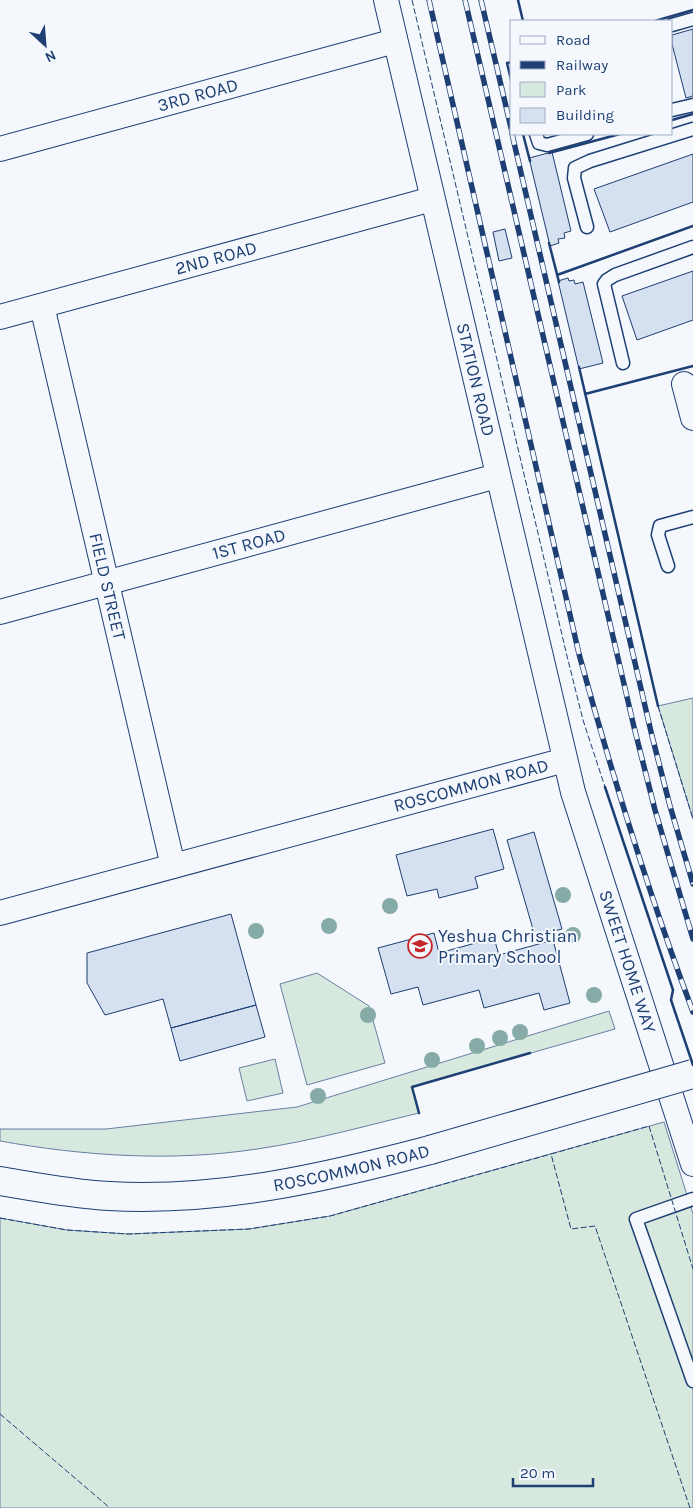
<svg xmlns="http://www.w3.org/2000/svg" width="693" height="1508" viewBox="0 0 693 1508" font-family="Karla,sans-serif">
<rect width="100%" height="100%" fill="#f4f7fb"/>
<!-- green -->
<path fill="#d7e8df" stroke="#687fa3" d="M693,698V819L658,706Z
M317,973L369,1006L385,1063L307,1085L280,984Z
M609,1011L615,1029L412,1087L419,1113C365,1126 312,1141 257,1149C172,1162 84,1156 0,1141V1129H106L297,1107Z
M275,1059L283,1093L247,1101L239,1068Z
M664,1122L693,1214V1508H0V1218L67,1230L128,1234L249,1229L330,1216Z"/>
<!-- building -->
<path fill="#d5e0f0" stroke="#1d3f73" d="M693,29V96L686,98L672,44V35Z
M552,152L571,231L564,233L565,238L558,239L559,243L550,246L529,158Z
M693,154V202L610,232L594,189Z
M505,229L512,258L499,261L493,232Z
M693,271V320L637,340L622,296Z
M568,278L569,281L574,280L575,284L583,282L603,363L579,369L558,281Z
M493,829L504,869L475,877L478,888L439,898L437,889L407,896L396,855Z
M534,832L562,929L535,936L507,840Z
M231,914L256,1005L171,1028L163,999L105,1015L87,983V953Z
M434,933L439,953L494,938L499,955L553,940L570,1003L544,1010L539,993L484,1008L479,990L423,1005L418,987L391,994L378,948Z
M256,1005L265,1037L180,1061L171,1028Z"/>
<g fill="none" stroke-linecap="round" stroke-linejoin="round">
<!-- service casing -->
<g stroke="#1d3f73" stroke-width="15">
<path id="service" d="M672,25L693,19
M672,110L693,105
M536,134L539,143L547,145L587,134
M587,227L574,178L575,168L590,161L693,129
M623,363L604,284L607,280L615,275L693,247
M668,566L658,535L660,526L693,517
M693,1199L636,1219L693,1381"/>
</g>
<!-- minor casing -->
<g stroke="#1d3f73" stroke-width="26">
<g id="minor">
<path id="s1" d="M386,0L573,792L693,1164"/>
<path id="s2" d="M0,149L395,41"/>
<path id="s3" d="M42,306L173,866"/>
<path id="s4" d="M0,317L432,199"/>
<path d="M684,384L693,418"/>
<path id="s5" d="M0,612L497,476"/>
<path id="s6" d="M0,913L565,760"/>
</g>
</g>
<!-- tertiary casing -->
<g stroke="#1d3f73" stroke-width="30">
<g id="tertiary">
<path id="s7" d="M0,1181C36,1187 72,1194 109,1196C219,1202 324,1178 430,1150"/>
</g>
</g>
<!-- service -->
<use href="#service" stroke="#f4f7fb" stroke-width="12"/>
<!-- minor -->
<use href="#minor" stroke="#f4f7fb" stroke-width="24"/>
<!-- tertiary -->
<use href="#tertiary" stroke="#f4f7fb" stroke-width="28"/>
<!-- rail casing -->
<g stroke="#1d3f73" stroke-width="5.5">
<path id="rail" d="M429,0L579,654C612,775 649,894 693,1012
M465,0L634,727L655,810L693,939
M481,0L512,132
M512,134L652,736L670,806L693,884"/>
</g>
<!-- rail -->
<use href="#rail" stroke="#f4f7fb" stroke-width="4" stroke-dasharray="11" stroke-linecap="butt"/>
<!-- tertiary-bridge casing -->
<g stroke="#1d3f73" stroke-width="30" stroke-linecap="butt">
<path id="tertiary-bridge" d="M430,1150L693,1074"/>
</g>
<!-- tertiary-bridge -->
<use href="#tertiary-bridge" stroke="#f4f7fb" stroke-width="28"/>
<!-- fence -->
<path stroke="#1d3f73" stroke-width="1" stroke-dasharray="6 2.5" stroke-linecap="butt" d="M412,0L567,656L583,720L605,787
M658,706L693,819
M0,1218L67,1230L128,1234L249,1229L330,1216L551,1154
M0,1414L110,1508
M690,1508L595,1226L571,1229L551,1154L649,1126L693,1269"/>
<!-- wall -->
<path stroke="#1d3f73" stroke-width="2.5" d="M518,0L523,21
M655,21L693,10
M512,62L507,63L512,84
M672,120L693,114
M523,134L530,161
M549,153L620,134
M549,243L559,282
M557,275L693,226
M579,367L658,706
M585,394L693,366
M605,787L673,990L671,1000L693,1065
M419,1113L412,1087L530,1053"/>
</g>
<!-- trees -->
<g fill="#86aba6">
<circle cx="563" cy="895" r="8"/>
<circle cx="390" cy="906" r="8"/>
<circle cx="329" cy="926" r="8"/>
<circle cx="256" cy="931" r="8"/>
<circle cx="573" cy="935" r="8"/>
<circle cx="594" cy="995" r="8"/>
<circle cx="368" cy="1015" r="8"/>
<circle cx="520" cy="1032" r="8"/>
<circle cx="500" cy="1038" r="8"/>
<circle cx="477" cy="1046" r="8"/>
<circle cx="432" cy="1060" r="8"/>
<circle cx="318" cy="1096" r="8"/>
</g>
<!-- icons -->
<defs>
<g id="school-ring" transform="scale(1.25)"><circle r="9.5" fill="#f4f7fb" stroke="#c62828" stroke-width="1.5"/><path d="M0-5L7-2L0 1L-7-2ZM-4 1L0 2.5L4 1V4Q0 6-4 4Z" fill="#c62828"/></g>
</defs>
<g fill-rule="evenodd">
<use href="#school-ring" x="420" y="946"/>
</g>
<g text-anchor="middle" stroke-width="4" stroke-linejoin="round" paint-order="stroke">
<!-- street labels -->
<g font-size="18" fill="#1d3f73" stroke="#f4f7fb">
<text dy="6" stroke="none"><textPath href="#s2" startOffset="205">3RD ROAD</textPath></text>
<text dy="6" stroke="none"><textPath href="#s4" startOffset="224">2ND ROAD</textPath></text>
<text dy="6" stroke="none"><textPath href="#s1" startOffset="390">STATION ROAD</textPath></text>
<text dy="6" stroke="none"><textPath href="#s5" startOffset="258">1ST ROAD</textPath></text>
<text dy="6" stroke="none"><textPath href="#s3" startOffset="288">FIELD STREET</textPath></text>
<text dy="6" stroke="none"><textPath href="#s6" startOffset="488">ROSCOMMON ROAD</textPath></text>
<text dy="6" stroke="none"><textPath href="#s1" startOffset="992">SWEET HOME WAY</textPath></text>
<text dy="6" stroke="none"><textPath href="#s7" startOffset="355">ROSCOMMON ROAD</textPath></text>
</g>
<!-- poi labels -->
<g font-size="18" fill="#1d3f73" stroke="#f4f7fb" text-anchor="start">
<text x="438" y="942">Yeshua Christian<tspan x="438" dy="21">Primary School</tspan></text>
</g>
</g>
<!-- legend -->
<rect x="510" y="20" width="162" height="115" fill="#f4f7fb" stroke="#9eadc5"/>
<rect x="520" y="36" width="25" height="8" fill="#f4f7fb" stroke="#9eadc5"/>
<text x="556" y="45" font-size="15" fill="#1d3f73">Road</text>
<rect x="520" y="61" width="25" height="8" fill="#1d3f73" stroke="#9eadc5"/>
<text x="556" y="70" font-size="15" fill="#1d3f73">Railway</text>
<rect x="520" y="82" width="25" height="15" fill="#d7e8df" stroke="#9eadc5"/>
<text x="556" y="95" font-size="15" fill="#1d3f73">Park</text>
<rect x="520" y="108" width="25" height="15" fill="#d5e0f0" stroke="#9eadc5"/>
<text x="556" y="120" font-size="15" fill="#1d3f73">Building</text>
<!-- north arrow -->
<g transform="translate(45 45) rotate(154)" stroke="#f4f7fb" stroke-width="4" paint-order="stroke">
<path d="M0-4L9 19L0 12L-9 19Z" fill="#1d3f73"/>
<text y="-8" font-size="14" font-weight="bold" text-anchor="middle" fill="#1d3f73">N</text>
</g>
<!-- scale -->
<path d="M513 1478v8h80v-8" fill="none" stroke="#1d3f73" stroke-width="2.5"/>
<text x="520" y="1478" font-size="15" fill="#1d3f73" stroke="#f4f7fb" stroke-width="4" paint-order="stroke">20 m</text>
</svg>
